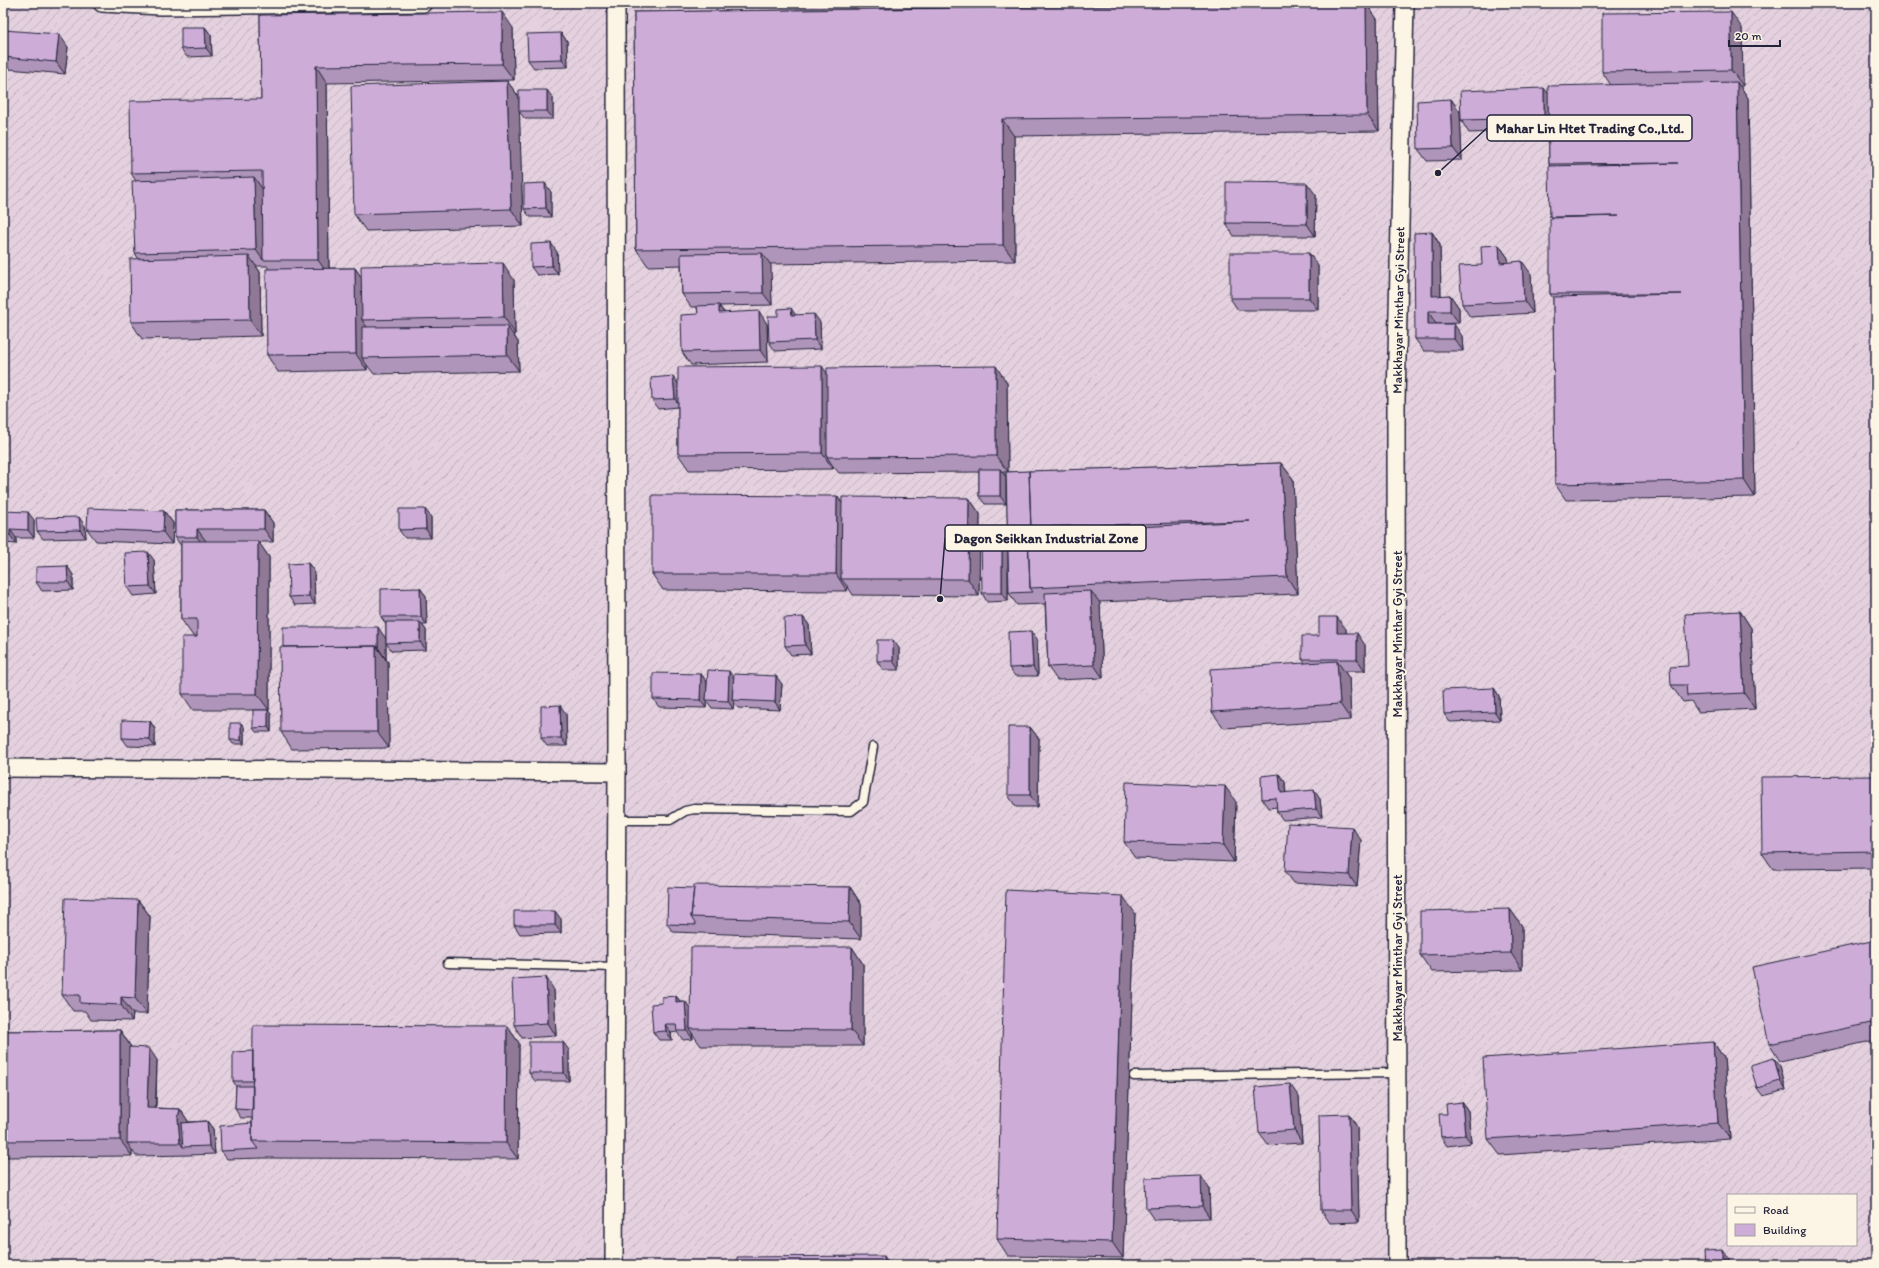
<svg xmlns="http://www.w3.org/2000/svg" width="1879" height="1268" viewBox="0 0 1879 1268" font-family="Itim,sans-serif">
<defs>
<pattern id="industrial-furrows" width="10" height="10" patternUnits="userSpaceOnUse"><rect width="10" height="10" fill="#e4d0de"/><path d="M-1 1l2-2M0 10L10 0M9 11l2-2" fill="none" stroke="#c3b2bf"/></pattern>
</defs>
<rect width="100%" height="100%" fill="#eedfe1"/>
<filter id="ink" filterUnits="userSpaceOnUse"><feTurbulence type="fractalNoise" baseFrequency=".025" numOctaves="2"/><feDisplacementMap in="SourceGraphic" scale="8" xChannelSelector="R" yChannelSelector="G"/><feConvolveMatrix kernelMatrix="1 2 1 2 8 2 1 2 1" color-interpolation-filters="sRGB"/></filter>
<g filter="url(#ink)">
<!-- industrial -->
<path fill="url(#industrial-furrows)" fill-rule="evenodd" d="M3,3H1876V1265H3ZM1728,1195H1856V1245H1728Z"/>
<g fill="none" stroke-linecap="round" stroke-linejoin="round">
<!-- service casing -->
<g stroke="#22223b" stroke-width="11">
<path id="service" d="M616,820H670L685,811L694,809L851,811L863,802L873,747
M448,963L616,967
M1134,1076L1397,1073"/>
</g>
<!-- minor casing -->
<g stroke="#22223b" stroke-width="20">
<path id="minor" d="M102,3L161,6L423,3
M3,768L617,772
M614,1265L617,772L616,3
M1397,1265L1396,401L1405,3"/>
</g>
<!-- service -->
<use href="#service" stroke="#fcf5e5" stroke-width="8"/>
<!-- minor -->
<use href="#minor" stroke="#fcf5e5" stroke-width="17"/>
</g>
<!-- wall -->
<path fill="#b095ba" stroke="#22223b" d="M1366,3L1377,19L1379,131L1014,136L1015,261L770,264L772,305L719,306L724,312L767,324L768,362L691,365L682,352L698,314L697,307H691L682,294L681,265L648,266L636,249L634,12Z
M260,15L513,28L514,80L327,83L329,268H355L361,277L514,280L515,334H513L518,342L519,371L374,374L367,365V370L278,372L267,355L269,269L267,266H256L260,272L261,336L142,339L131,322L138,258L135,253L136,181L131,173L261,99Z
M205,27L211,35L212,56L187,57L181,49Z
M1742,28L1743,86H1740L1748,98L1755,497L1566,500L1555,484L1553,298L1550,294L1551,218L1550,217L1551,166L1549,164V130L1469,133L1461,120L1611,85L1602,72Z
M3,30L68,47L65,74L9,69L3,60Z
M561,33L567,41L568,67L534,68L528,60Z
M507,81L519,97L553,98V119H525L519,111L523,226L366,231L354,214Z
M1451,99L1460,112L1462,160L1427,161L1418,149Z
M551,192V217H530L524,209Z
M1316,195L1315,236H1234L1226,223Z
M1432,232L1440,245L1441,296L1450,295L1459,308V323L1436,324L1462,336L1463,351H1424L1415,339Z
M1499,245L1508,258V262L1531,274L1533,313L1470,317L1462,304L1482,265Z
M557,252L558,274L537,275L531,267Z
M1309,253L1318,266V310H1238L1230,298Z
M796,315L820,322L821,349L775,351L769,342Z
M827,373L1007,383L1008,472L1281,463L1293,479L1298,594L1099,602L1100,603L1103,678L1057,680L1048,667L1045,604L1017,605L1009,593L1008,551V601L987,602L982,593L1008,542L1006,472H1003L1006,477V504H985L979,496V472L839,473L833,466V469L689,470L678,454V407L658,409L652,400L678,382Z
M837,496L842,503L969,498L980,514L979,596L853,595L848,587L847,591L663,590L652,574Z
M175,510H264L273,523V542H258L269,557V710H193L182,694L197,636H193L181,619V546L175,537Z
M3,511L34,520V538H16V544L3,543Z
M164,511L173,523L172,544L96,541L87,529Z
M431,517V538H405L399,530Z
M85,526L86,538L43,539L37,531Z
M154,560L156,594L133,596L127,587Z
M308,563L314,571L315,604L295,605L289,597Z
M67,566L73,575V590L42,591L36,582Z
M420,588L426,596L427,625H422L426,630V650L392,651L386,643V624L381,617Z
M1740,611L1751,628L1755,709L1698,712L1691,701L1683,702L1671,685L1688,666Z
M803,617L809,625L811,654L791,655L785,646Z
M1346,629V633L1365,645V671H1344L1349,678L1351,720L1224,728L1212,712L1305,663L1302,659L1319,636Z
M1031,631L1037,639L1038,676H1015L1009,668Z
M386,639V660L388,662L389,748L292,749L281,732Z
M899,648V670H883L877,661Z
M701,674L707,682L706,708L659,707L653,699Z
M734,677L782,684L780,710L738,708L734,702L733,709L712,708L706,700Z
M1494,688L1499,696L1500,720L1450,722L1444,714Z
M271,714V732H256L253,728Z
M566,714L567,746H547L541,738Z
M150,721L155,729V747L128,746L122,738Z
M241,723L244,727V744H233L230,740Z
M1030,727L1039,739L1038,807H1016L1008,795Z
M1279,774L1285,782L1286,793L1320,799L1322,817L1283,820L1277,812V807L1268,808L1262,799Z
M1876,776V868L1773,869L1762,853Z
M1236,802L1234,862L1135,858L1124,842Z
M1361,840L1357,887L1294,883L1285,871Z
M850,887L861,904V939L673,932L667,924L694,888Z
M138,900L150,916L147,1014H133L132,1021L91,1020L85,1011H73L62,995Z
M1510,909L1522,926V970L1432,972L1420,955Z
M1135,913L1123,1258L1008,1256L997,1239Z
M561,919V933L520,934L514,925Z
M1876,940V1040L1780,1061L1769,1044Z
M852,947L863,964V1046H701L692,1033L693,1039L683,1040L677,1032L671,1033L672,1040H659L653,1032L662,1003L676,996L680,1001H685L690,1008Z
M554,990L556,1036L522,1038L514,1025Z
M507,1026L519,1043L518,1159L264,1158L227,1159L221,1151L252,1123V1118H241L235,1109L236,1086L233,1081L253,1051Z
M120,1030L131,1047L157,1060L156,1108L180,1109L188,1121V1122L207,1121L213,1129L215,1154L189,1155L136,1156L132,1150V1156L3,1157V1031Z
M1713,1042L1724,1058L1730,1139L1500,1155L1488,1139Z
M569,1050V1081H535L529,1073Z
M1780,1066L1786,1090L1763,1096L1757,1088Z
M1299,1097L1302,1143L1268,1145L1259,1133Z
M1462,1102L1468,1111L1471,1143L1447,1146L1441,1137L1447,1114Z
M1349,1114L1357,1127L1359,1222L1330,1223L1321,1210Z
M1209,1188L1210,1218L1154,1220L1146,1208Z"/>
<!-- shaded-wall -->
<path fill="#907997" stroke="#22223b" d="M1366,3L1377,19L1379,131L1367,115Z
M502,12L513,28L514,80L502,64Z
M1731,12L1742,28L1743,86L1731,70Z
M205,27L211,35L212,56L206,48Z
M561,33L567,41L568,67L562,59Z
M59,34L68,47L65,74L56,62Z
M316,66L327,83L329,276L318,260Z
M507,81L519,97L523,226L511,209Z
M1737,82L1748,98L1755,497L1744,480Z
M1544,88L1553,100V130L1544,118Z
M547,90L553,98V119L547,111Z
M1451,99L1460,112L1462,160L1453,148Z
M1002,119L1014,136L1015,261L1003,245Z
M254,177L265,193L263,260L256,250Z
M545,183L551,192V217L546,208Z
M1307,183L1316,195L1315,236L1307,224Z
M1432,232L1440,245L1441,308L1432,296Z
M551,243L557,252L558,274L552,266Z
M1499,245L1508,258L1509,275L1500,263Z
M762,253L771,265L772,305L763,293Z
M1309,253L1318,266V310L1309,298Z
M249,256L260,272L261,336L250,320Z
M1522,261L1531,274L1533,313L1524,301Z
M503,263L514,280L515,334L504,317Z
M355,268L366,284L362,320L367,327L362,358L367,365V370L356,354Z
M1450,295L1459,308V323L1450,311Z
M719,305L727,318L719,313Z
M791,308L797,317L792,315Z
M759,311L767,324L768,362L760,350Z
M1428,311L1436,324L1437,337L1428,324Z
M814,314L820,322L821,349L815,340Z
M1454,324L1462,336L1463,351L1454,339Z
M507,326L518,342L519,371L507,355Z
M822,366L833,382L827,457L833,466V469L822,453Z
M996,366L1007,383L1008,472L996,456Z
M673,376L679,385L680,407L675,399Z
M1281,463L1293,479L1298,594L1287,577Z
M1000,469L1006,477V504L1000,496Z
M837,496L848,512L841,579L848,587L847,591L836,574Z
M969,498L980,514L979,596L968,579Z
M425,509L431,517V538L426,529Z
M264,510L273,523V542L264,529Z
M164,511L173,523L172,544L163,532Z
M28,512L34,520V538L28,530Z
M79,517L85,526L86,538L80,530Z
M1031,527L1040,540L1032,588Z
M10,529L16,538V544L10,535Z
M197,529L206,541V549L197,537Z
M1002,533L1008,542V601L1002,593Z
M258,541L269,557V710L257,694Z
M148,552L154,560L156,594L150,586Z
M308,563L314,571L315,604L309,596Z
M67,566L73,575V590L68,582Z
M420,588L426,596L427,625L421,617Z
M1091,591L1100,603L1103,678L1094,665Z
M1740,611L1751,628L1755,709L1744,693Z
M803,617L809,625L811,654L805,645Z
M1337,617L1346,629V646L1337,633Z
M420,622L426,630V650L420,642Z
M378,627L386,639V660L378,647Z
M1031,631L1037,639L1038,676L1033,667Z
M1357,633L1365,645V671L1357,659Z
M893,640L899,648V670L893,661Z
M376,646L388,662L389,748L377,732Z
M1337,661L1349,678L1351,720L1340,704Z
M729,671L735,680L732,700L734,702L733,709L728,701Z
M701,674L707,682L706,708L700,700Z
M776,676L782,684L780,710L775,702Z
M1494,688L1499,696L1500,720L1495,712Z
M560,705L566,714L567,746L561,738Z
M268,710L271,714V732L268,727Z
M150,721L155,729V747L149,739Z
M241,723L244,727V744L241,740Z
M1030,727L1039,739L1038,807L1030,795Z
M1279,774L1285,782L1286,802L1281,793Z
M1225,786L1236,802L1234,862L1223,845Z
M1314,790L1320,799L1322,817L1316,809Z
M1352,827L1361,840L1357,887L1349,875Z
M850,887L861,904V939L849,922Z
M1123,896L1135,913L1123,1258L1112,1242Z
M138,900L150,916L147,1014L135,998Z
M1510,909L1522,926V970L1511,953Z
M555,911L561,919V933L555,925Z
M3,916L4,917V944L3,942Z
M852,947L863,964V1046L851,1030Z
M546,977L554,990L556,1036L548,1023Z
M676,996L682,1004L676,1002Z
M121,997L133,1014L132,1021L121,1005Z
M685,1001L691,1009L690,1029L692,1033L693,1039L687,1031Z
M665,1024L671,1033L672,1040L666,1031Z
M507,1026L519,1043L518,1159L506,1143Z
M120,1030L131,1047L132,1143H127L132,1150V1156L120,1140Z
M563,1042L569,1050V1081L564,1073Z
M1713,1042L1724,1058L1730,1139L1718,1123Z
M149,1048L157,1060L155,1120L147,1108Z
M1774,1058L1780,1066L1786,1090L1780,1081Z
M1290,1084L1299,1097L1302,1143L1294,1130Z
M1462,1102L1468,1111L1471,1143L1465,1135Z
M180,1109L188,1121L187,1131L183,1147L180,1143L178,1118Z
M1349,1114L1357,1127L1359,1222L1351,1210Z
M207,1121L213,1129L215,1154L209,1146Z
M1201,1176L1209,1188L1210,1218L1202,1206Z
M1723,1250L1729,1259V1265H1723Z
M884,1256L890,1265H884Z
M1142,1260L1146,1265H1142Z"/>
<!-- building -->
<path fill="#cdadd8" stroke="#22223b" d="M1344,3H1366L1367,115L1002,119L1003,245L636,249L634,12Z
M502,12V64L316,66L318,260H263L262,171L131,173L130,101L261,99L260,15Z
M1731,12V70L1602,72V13Z
M181,27H205L206,48L181,49Z
M3,30L59,34L56,62L3,57Z
M561,33L562,59L528,60L527,34Z
M507,81L511,209L354,214L351,86Z
M1737,82L1744,480L1555,484L1553,297L1682,294H1550V218L1619,216L1550,217L1549,166L1678,163L1549,164L1548,86Z
M1544,88V118L1461,120L1460,91Z
M519,90H547V111H519Z
M1451,99L1453,148L1418,149L1417,101Z
M254,177L256,250L135,253L132,181Z
M1226,182L1307,183V224L1226,223Z
M545,183L546,208L524,209V184Z
M1432,232V296L1450,295V311H1428V324H1454V339H1415L1414,233Z
M551,243L552,266L531,267V244Z
M1499,245L1500,263L1522,261L1524,301L1462,304L1459,266L1482,265L1481,246Z
M762,253L763,293L682,294L681,254Z
M1230,253H1309V298H1230Z
M249,256L250,320L131,322L130,259Z
M503,263L504,317L362,320L361,266Z
M355,268L356,354L267,355L266,269Z
M719,305V313L759,311L760,350L682,352L681,315L698,314L697,306Z
M791,308L792,315L814,314L815,340L769,342L768,316H778V309Z
M507,326V355L362,358V327Z
M822,366V453L678,454V367Z
M996,366V456L827,457V368Z
M673,376L675,399L652,400L651,378Z
M1281,463L1287,577L1030,588L1028,533L1250,521L1031,527L1029,471Z
M979,469H1000V496H979Z
M1029,471L1031,532L1028,533L1030,588L1033,592L1009,593L1006,472Z
M652,495L837,496L836,574H652Z
M842,497L969,498L968,579H841Z
M88,508L164,511L163,532L87,529Z
M399,509H425L426,529L399,530Z
M175,510H264V529H197V537H175Z
M3,511L28,512V530L10,529V535H3Z
M79,517L80,530L37,531L36,518Z
M1002,533V593H982L981,534Z
M181,541H258L257,694H182V637H197V619H181Z
M148,552L150,586L127,587L125,553Z
M308,563L309,596L289,597L288,564Z
M67,566L68,582H36V567Z
M420,588L421,617H381V589Z
M1091,591L1094,665L1048,667L1045,593Z
M1740,611L1744,693L1687,696L1686,685H1671L1670,667L1688,666L1685,614Z
M803,617L805,645L785,646L784,618Z
M1319,617H1337V633H1357V659H1302V636H1319Z
M386,622H420V642L386,643Z
M283,627H378V647L376,646L283,647Z
M1031,631L1033,667L1009,668L1008,632Z
M877,640H893V661H877Z
M376,646L377,732H281L280,647Z
M1337,661L1340,704L1212,712L1210,669Z
M708,670L729,671L728,701L706,700Z
M653,673L701,674L700,700L653,699Z
M734,674L776,676L775,702L732,700Z
M1494,688L1495,712L1444,714L1443,690Z
M560,705L561,738H541V706Z
M253,710H268V727L253,728Z
M122,720L150,721L149,739L122,738Z
M230,723H241V740H230Z
M1008,727H1030V795H1008Z
M1279,774L1281,793L1314,790L1316,809L1277,812L1276,798L1262,799L1261,776Z
M1876,776V851L1762,853L1761,777Z
M1126,782L1225,786L1223,845L1124,842Z
M1288,823L1352,827L1349,875L1285,871Z
M694,885L850,887L849,922L691,917Z
M668,887L694,888L691,917L696,925L667,924Z
M1006,890L1123,896L1112,1242L997,1239Z
M65,898L138,900L135,998L121,997V1005L80,1003V995H62Z
M1510,909L1511,953L1420,955V911Z
M514,911H555V925H514Z
M1876,940V1022L1769,1044L1752,967Z
M691,947H852L851,1030L690,1029Z
M546,977L548,1023L514,1025L512,979Z
M676,996V1002L685,1001L687,1031H677L676,1024H665L666,1031L653,1032L651,1004L662,1003V997Z
M253,1025L507,1026L506,1143L252,1141Z
M120,1030V1140L3,1141V1031Z
M529,1042H563L564,1073H529Z
M1713,1042L1718,1123L1488,1139L1483,1058Z
M129,1047L149,1048L147,1108L180,1109L178,1118L180,1143H127Z
M253,1051V1081H233V1052Z
M1774,1058L1780,1081L1757,1088L1750,1065Z
M1290,1084L1294,1130L1259,1133L1255,1087Z
M236,1086H253V1110L235,1109Z
M1462,1102L1465,1135L1441,1137L1439,1114H1447L1446,1104Z
M1349,1114L1351,1210H1321L1319,1115Z
M207,1121L209,1146L183,1147L181,1123Z
M252,1123V1141L258,1149L221,1151L220,1126Z
M1201,1176L1202,1206L1146,1208L1145,1178Z
M1723,1250V1265H1705L1704,1251Z
M884,1256V1265H737V1257Z
M1142,1260V1265H1107L1106,1262Z"/>
</g>
<g text-anchor="middle" stroke-width="4" stroke-linejoin="round" paint-order="stroke">
<!-- street labels -->
<g font-size="13" fill="#22223b" stroke="#fcf5e5">
<text transform="translate(1398 310) rotate(-89)" y="5">Makkhayar Minthar Gyi Street</text>
<text transform="translate(1397 634) rotate(-90)" y="5">Makkhayar Minthar Gyi Street</text>
<text transform="translate(1397 958) rotate(-90)" y="5">Makkhayar Minthar Gyi Street</text>
</g>
</g>
<!-- callouts -->
<path fill="none" stroke="#22223b" stroke-width="1.5" d="M1438 173L1487 128M940 599L945 538"/>
<g fill="#22223b" stroke="#fcf5e5" stroke-width="1.5">
<circle cx="1438" cy="173" r="4"/>
<circle cx="940" cy="599" r="4"/>
</g>
<g fill="#fcf5e5" stroke="#22223b" stroke-width="1.5">
<rect x="1487" y="115" width="205" height="26" rx="4"/>
<rect x="945" y="525" width="201" height="26" rx="4"/>
</g>
<g font-size="14" text-anchor="middle" font-weight="bold" fill="#22223b">
<text x="1590" y="133">Mahar Lin Htet Trading Co.,Ltd.</text>
<text x="1046" y="543">Dagon Seikkan Industrial Zone</text>
</g>
<!-- margin -->
<rect width="1879" height="1268" fill="none" stroke="#fcf5e5" stroke-width="16"/>
<rect x="8" y="8" width="1863" height="1252" fill="none" stroke="#22223b" stroke-width="1.5" filter="url(#ink)"/>
<!-- legend -->
<rect x="1727" y="1194" width="130" height="52" fill="#fcf5e5" stroke="#a5a1a1"/>
<rect x="1735" y="1207" width="20" height="6" fill="#fcf5e5" stroke="#a5a1a1"/>
<text x="1763" y="1214" font-size="12" fill="#22223b">Road</text>
<rect x="1735" y="1224" width="20" height="12" fill="#cdadd8" stroke="#a5a1a1"/>
<text x="1763" y="1234" font-size="12" fill="#22223b">Building</text>
<!-- scale -->
<path d="M1729 40v6h51v-6" fill="none" stroke="#22223b" stroke-width="2"/>
<text x="1735" y="40" font-size="12" fill="#22223b" stroke="#fcf5e5" stroke-width="3" paint-order="stroke">20 m</text>
</svg>
